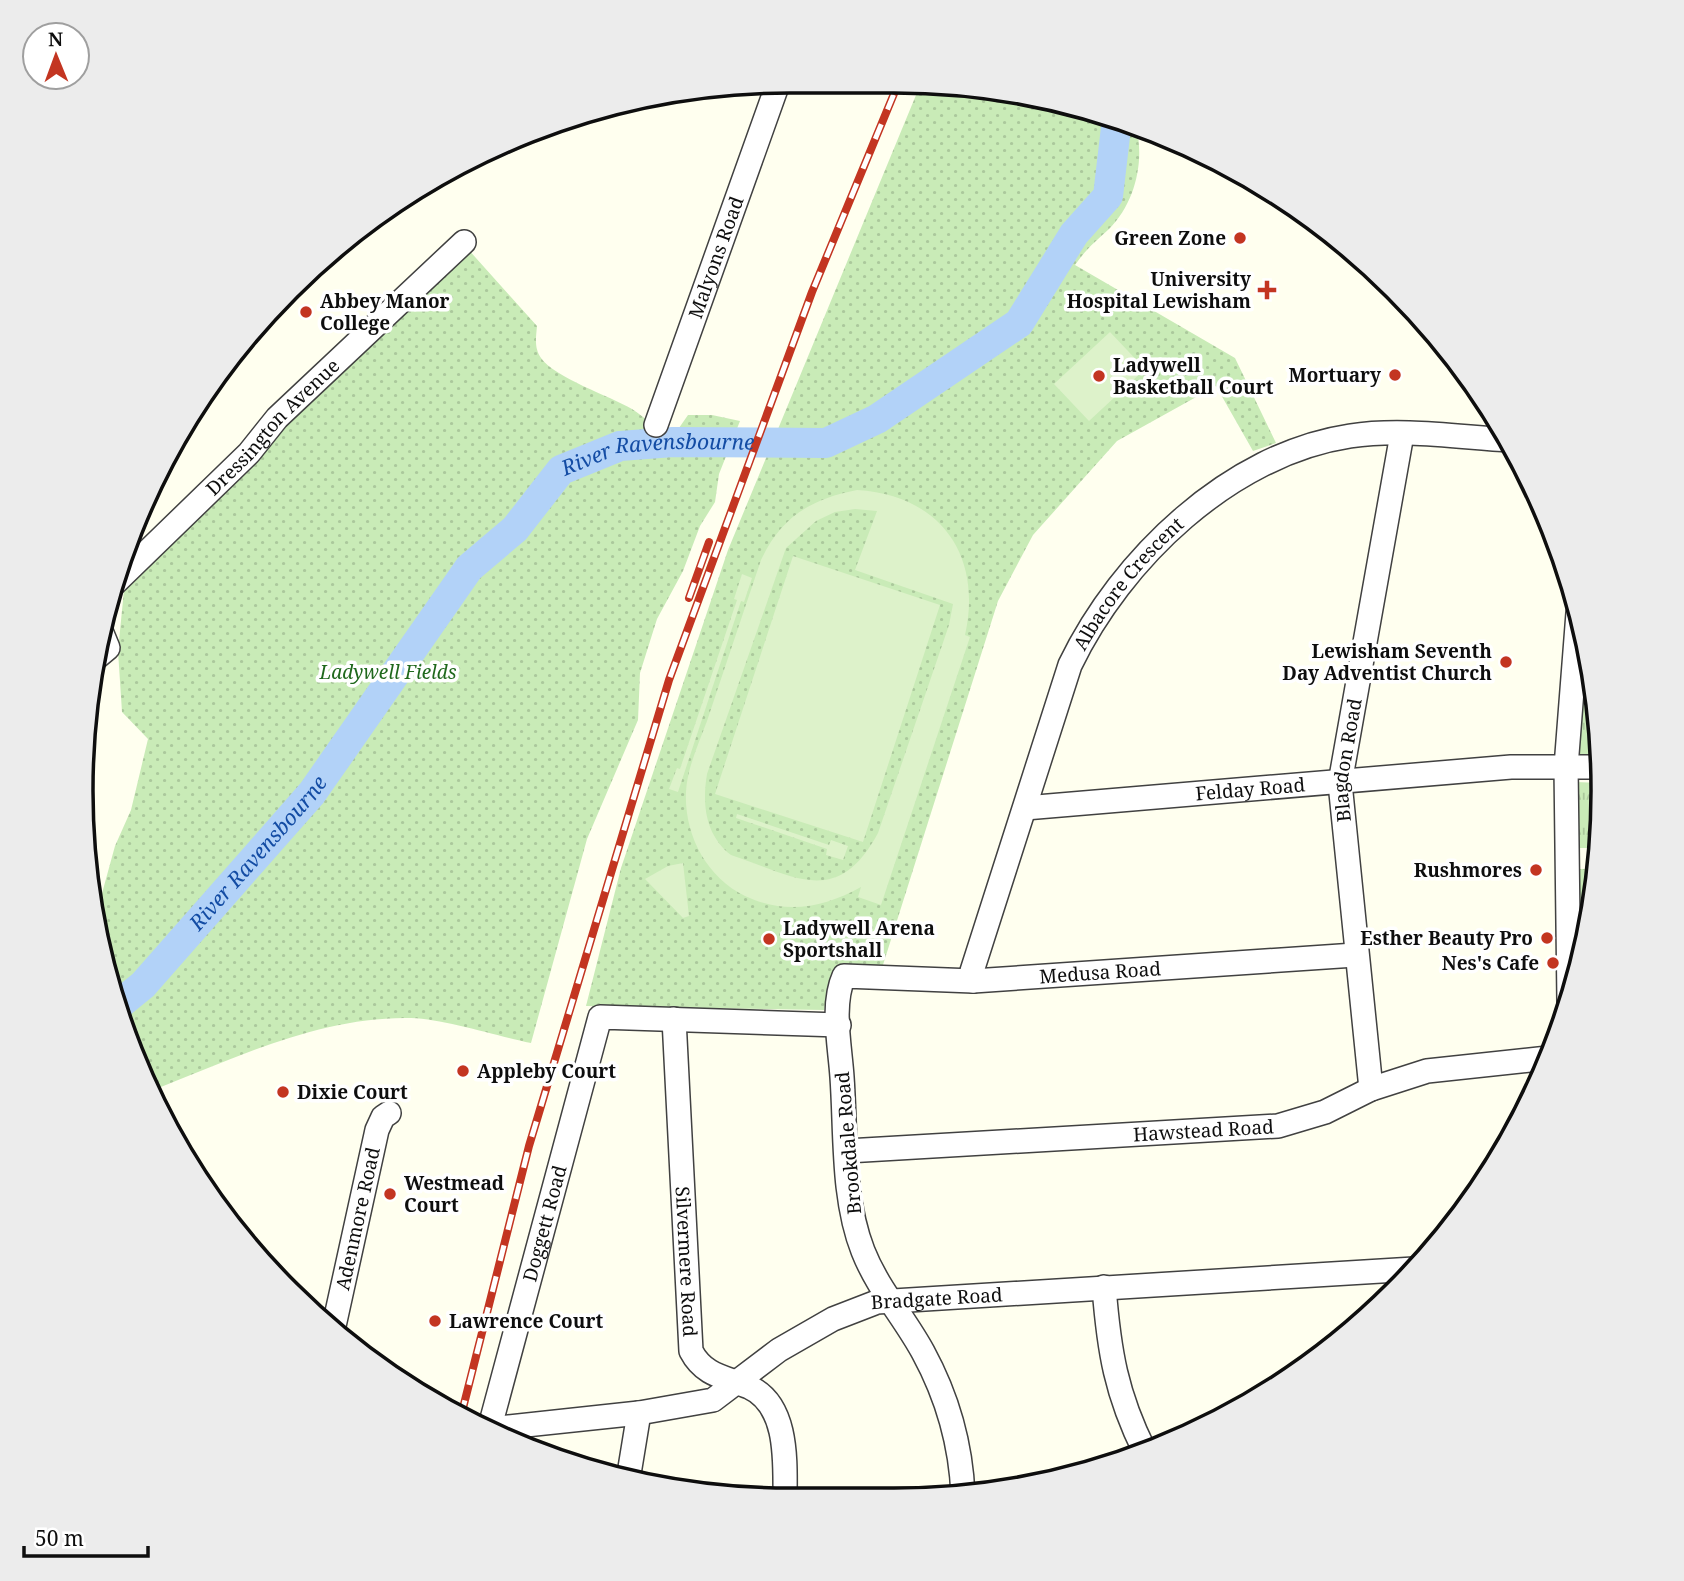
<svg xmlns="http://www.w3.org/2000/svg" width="1684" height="1581" viewBox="0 0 1684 1581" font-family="'Noto Serif',serif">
<defs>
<pattern id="grass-tufts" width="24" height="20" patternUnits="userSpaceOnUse" patternTransform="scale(1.75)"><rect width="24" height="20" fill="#c9ebb7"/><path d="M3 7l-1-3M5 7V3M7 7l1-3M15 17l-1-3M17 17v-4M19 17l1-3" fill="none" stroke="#abc89c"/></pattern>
<pattern id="park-dots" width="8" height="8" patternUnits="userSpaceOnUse" patternTransform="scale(1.75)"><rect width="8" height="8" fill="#c9ebb7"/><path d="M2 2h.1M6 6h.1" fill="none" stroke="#abc89c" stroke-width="1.8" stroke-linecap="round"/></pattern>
</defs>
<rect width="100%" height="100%" fill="#ffffef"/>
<!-- grass -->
<path fill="url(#grass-tufts)" d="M1586,649L1597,697L1599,754H1574Z
M1576,782L1600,783V848H1577Z
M1575,869H1597L1589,914H1576Z"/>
<!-- park -->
<path fill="url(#park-dots)" d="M940,82L1078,105L1136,127C1145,161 1135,203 1109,229C1096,241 1086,249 1075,265L1235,358L1276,443L1253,451L1216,386L1117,441L1033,535L998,601L882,968L846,966L829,982L824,1010L586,1006L621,868L728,550L921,83Z
M467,248L537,326C536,338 534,348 541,358C555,378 610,396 632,409C646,418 657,430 672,438L688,415H712L740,421L719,474L715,502L700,526L683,571L657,619L640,673L638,720L587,839L531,1043C496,1036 445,1019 411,1018C322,1016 237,1057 156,1089C117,1033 106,968 91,903L101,897L115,846L131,810L148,739L122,712L118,651L125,580Z"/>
<!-- pitch -->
<path fill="#ddf2ca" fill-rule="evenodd" d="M1110,332L1145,369L1089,421L1054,384Z
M857,490C940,495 983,555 965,635L970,637L881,905L858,897L861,887C823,908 786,915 745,896C706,877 684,834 686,792C687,768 699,743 707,721C725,667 743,613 761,560C781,517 811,499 857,490ZM855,509L877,511L855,570L953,604L949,625L878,833C837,909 794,876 731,855C705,835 702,804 707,774L786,548L816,521L835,512Z
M793,556L940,605L863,842L715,794Z
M742,574L752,578L744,602L741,601L678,792L669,789L677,768L680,769L737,600L734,599Z
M737,814L829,845L831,840L848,846L843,860L826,855L827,849L736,818Z
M683,863L689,916L683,918L645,879L668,866Z"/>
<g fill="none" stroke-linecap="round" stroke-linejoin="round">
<!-- river -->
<path stroke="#b2d2f8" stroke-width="30" id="s1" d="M116,1007L143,985L312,793L469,568L515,529L561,470L620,446L673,442L826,443L877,419L1019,323L1074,234L1108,196L1117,119"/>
<!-- minor casing -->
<g stroke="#414141" stroke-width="26">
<g id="minor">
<path id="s2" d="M656,425L776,89"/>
<path id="s3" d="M115,583L249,453L277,418L464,242"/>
<path d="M96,658L108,648L101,631"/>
<path id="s4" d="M1025,808L1511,767H1600"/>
<path id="s5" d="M973,981L972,971L1070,665C1121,559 1230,454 1350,436C1402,428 1458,437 1510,440"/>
<path d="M1569,1002L1566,767L1578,613"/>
<path id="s6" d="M674,1019L691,1351C704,1376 725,1377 749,1387C789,1405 785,1463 785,1500"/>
<path id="s7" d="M1371,1089L1340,783L1402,434"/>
<path id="s8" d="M847,1151L1278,1126L1325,1112L1371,1089L1427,1071L1548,1058"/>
<path d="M1104,1287C1109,1351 1116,1394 1145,1452"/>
<path id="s9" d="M334,1326L377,1130L383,1117L389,1113"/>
<path id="s10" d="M489,1429L639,1413L713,1400L779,1350L833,1319L877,1302L1414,1269"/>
<path id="s11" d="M489,1430L600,1017L839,1025"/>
<path d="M628,1480L639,1413"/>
<path id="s12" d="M963,1495C961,1446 947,1396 923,1352C904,1317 878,1289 863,1251C842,1198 846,1133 842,1077C840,1046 831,1005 844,976L973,981L1355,955"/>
</g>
</g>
<!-- minor -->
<use href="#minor" stroke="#fff" stroke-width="23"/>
<!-- rail casing -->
<g stroke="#c33521" stroke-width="8">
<path id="rail" d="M689,598L709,542
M461,1416L529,1146L669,680L812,292L898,84"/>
</g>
<!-- rail -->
<use href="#rail" stroke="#fff" stroke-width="5" stroke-dasharray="16" stroke-linecap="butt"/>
</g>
<!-- markers -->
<g fill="#c33521" stroke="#fff" stroke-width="2.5">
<circle cx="1240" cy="238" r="7"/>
<path d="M1263.5 279.5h7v7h7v7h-7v7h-7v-7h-7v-7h7z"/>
<circle cx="306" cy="312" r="7"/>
<circle cx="1395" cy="375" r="7"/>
<circle cx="1099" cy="376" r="7"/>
<circle cx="1506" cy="662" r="7"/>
<circle cx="1536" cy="870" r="7"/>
<circle cx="1547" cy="938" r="7"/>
<circle cx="769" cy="939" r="7"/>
<circle cx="1553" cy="963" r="7"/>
<circle cx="463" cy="1071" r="7"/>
<circle cx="283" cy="1092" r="7"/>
<circle cx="390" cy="1194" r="7"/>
<circle cx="435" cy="1321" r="7"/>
</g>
<g text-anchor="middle" stroke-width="7" stroke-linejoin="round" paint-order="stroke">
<!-- poi labels -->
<g font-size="19" font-weight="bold" fill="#0e0e0e" stroke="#fff" text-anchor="end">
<text x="1226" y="245">Green Zone</text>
<text x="1251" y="286">University<tspan x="1251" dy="22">Hospital Lewisham</tspan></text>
<text x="320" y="308" text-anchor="start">Abbey Manor<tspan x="320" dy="22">College</tspan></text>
<text x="1113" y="372" text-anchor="start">Ladywell<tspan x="1113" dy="22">Basketball Court</tspan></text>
<text x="1381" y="382">Mortuary</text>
<text x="1492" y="658">Lewisham Seventh<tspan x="1492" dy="22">Day Adventist Church</tspan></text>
<text x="1522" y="877">Rushmores</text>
<text x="783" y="935" text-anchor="start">Ladywell Arena<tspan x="783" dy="22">Sportshall</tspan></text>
<text x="1533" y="945">Esther Beauty Pro</text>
<text x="1539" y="970">Nes's Cafe</text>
<text x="477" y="1078" text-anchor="start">Appleby Court</text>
<text x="297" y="1099" text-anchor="start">Dixie Court</text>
<text x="404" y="1190" text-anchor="start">Westmead<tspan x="404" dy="22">Court</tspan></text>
<text x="449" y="1328" text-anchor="start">Lawrence Court</text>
</g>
<!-- street labels -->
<g font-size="19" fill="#0e0e0e" stroke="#fff">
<text dy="7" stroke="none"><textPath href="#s2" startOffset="178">Malyons Road</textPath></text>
<text dy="7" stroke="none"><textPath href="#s3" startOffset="222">Dressington Avenue</textPath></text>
<text dy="7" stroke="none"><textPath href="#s5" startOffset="432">Albacore Crescent</textPath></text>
<text dy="7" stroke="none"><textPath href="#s7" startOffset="331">Blagdon Road</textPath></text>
<text dy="7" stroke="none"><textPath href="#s4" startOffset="226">Felday Road</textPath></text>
<text dy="7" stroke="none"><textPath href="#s12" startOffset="802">Medusa Road</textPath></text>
<text dy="7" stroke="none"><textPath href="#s8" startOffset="357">Hawstead Road</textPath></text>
<text transform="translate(848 1143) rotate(-95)" y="7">Brookdale Road</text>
<text dy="7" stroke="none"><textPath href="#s9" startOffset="110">Adenmore Road</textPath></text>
<text dy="7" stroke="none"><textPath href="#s11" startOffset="214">Doggett Road</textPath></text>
<text dy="7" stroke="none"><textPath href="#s6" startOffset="243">Silvermere Road</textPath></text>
<text dy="7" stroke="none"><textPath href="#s10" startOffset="478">Bradgate Road</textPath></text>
</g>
<!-- park labels -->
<g font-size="19" font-style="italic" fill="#1f681c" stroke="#fff">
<text x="388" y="679">Ladywell Fields</text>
</g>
<!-- water labels -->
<g font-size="21" font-style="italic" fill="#134ca4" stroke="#fff">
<text dy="7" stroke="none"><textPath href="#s1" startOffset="800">River Ravensbourne</textPath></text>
<text dy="7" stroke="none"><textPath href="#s1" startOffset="210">River Ravensbourne</textPath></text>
</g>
</g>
<!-- crop -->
<path d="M0 0H1684V1581H0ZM790 93H894A697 697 0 0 1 1591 790V791A697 697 0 0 1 894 1488H790A697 697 0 0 1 93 791V790A697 697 0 0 1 790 93Z" fill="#ececec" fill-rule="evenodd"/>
<path fill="none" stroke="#0e0e0e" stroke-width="3.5" d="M790 93H894A697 697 0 0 1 1591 790V791A697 697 0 0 1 894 1488H790A697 697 0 0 1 93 791V790A697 697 0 0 1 790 93Z"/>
<!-- north arrow -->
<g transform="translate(56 56) rotate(359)"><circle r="33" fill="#ffffff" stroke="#9f9f9f" stroke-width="2"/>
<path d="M0-5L12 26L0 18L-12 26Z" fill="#c33521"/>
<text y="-10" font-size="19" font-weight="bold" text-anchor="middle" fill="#0e0e0e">N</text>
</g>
<!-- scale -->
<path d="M24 1546v10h124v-10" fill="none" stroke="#0e0e0e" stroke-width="3.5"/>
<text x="35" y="1546" font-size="21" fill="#0e0e0e" stroke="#ffffff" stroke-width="5" paint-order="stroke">50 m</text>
</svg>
